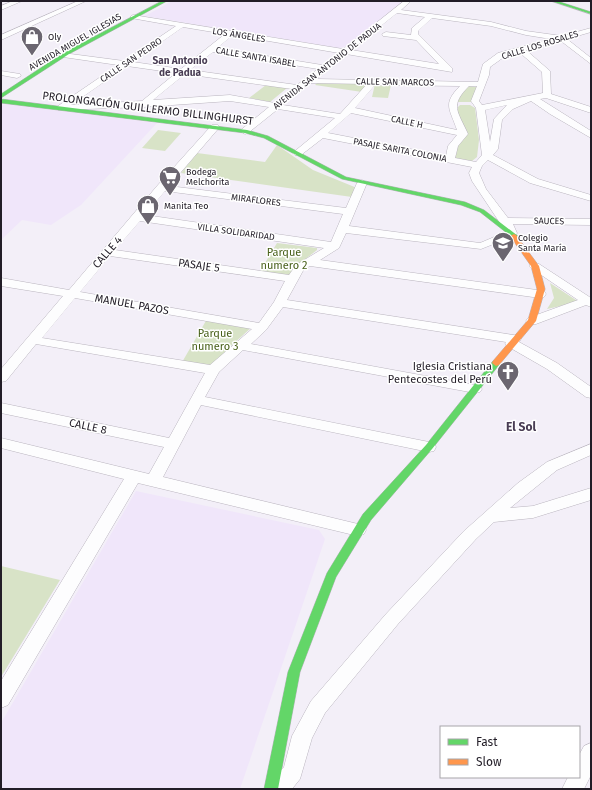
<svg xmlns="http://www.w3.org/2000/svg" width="592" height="790" viewBox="0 0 592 790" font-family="'Fira Sans',sans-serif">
<rect width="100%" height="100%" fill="#f3eff8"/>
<!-- built -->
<path fill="#f0e6fa" d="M172,1H404L344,47L338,48L145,16Z
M4,104L157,123L81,205L51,225L22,220L1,240V107Z
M136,491L319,530L325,539L240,789H1V723Z"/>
<!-- green -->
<path fill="#d8e3c7" d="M318,82L369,84L362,92L315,85Z
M375,84L391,85L388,98L372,97Z
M266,85L287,88L270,102L249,98Z
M467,86L477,87L471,102H456Z
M460,105H470L475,108L479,140L477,157L472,161L454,158L457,152L455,148L466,136L457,113L458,107Z
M158,130L181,133L165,151L142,148Z
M277,145L313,170L357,188L352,197L181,173L197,153L265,162Z
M277,243L317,248V250L299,264L289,277L259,273Z
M550,283L579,302L547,309L554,298Z
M207,319L252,327L232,345L213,369L181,364Z
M1,566L60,580L1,677Z"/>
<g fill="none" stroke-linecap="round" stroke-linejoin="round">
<!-- street casing -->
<g stroke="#bab5bf" stroke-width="1">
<path id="street" d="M13,1H22L1,10V6Z
M78,1H86L1,40V35Z
M404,1H411L401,10L491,22L526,31L562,36L591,28V32L567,39L591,58V64L561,41L526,50L550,71L551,94L591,107V113L546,98L540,99L591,131V138L550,114L531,101L513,109L502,120L498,149L493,155L538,179L591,195V201L530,183L488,160L482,166L479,173L486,189L508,218L591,219V225L513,224L517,233L516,235L481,249L346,233L339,248L320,260L544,291L546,294L544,297L540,298L310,266L304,269L287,300L520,336L521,339L519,342L557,363L591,387V398L586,397L547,369L507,346L505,343L506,342L283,307L266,330L251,344L475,385L480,386L482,389L480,392L475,393L243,350L219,372L205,397L429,442L434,443L436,447L434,451L429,452L201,405L163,477L358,524L364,526L366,530L364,534L358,536L138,483L8,705L1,708V681L124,479L1,448V438L149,474L164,447L1,413V403L169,438L205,373L36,344L6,381L1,382V369L63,296L1,286V278L69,290L157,186L212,125H218L219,127L218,129L169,186L346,208L357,183L362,180L367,183L349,226L480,243L506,232L472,181L469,173L472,167L323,138L301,155H295L293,153L295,151L335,118L278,109L248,133L245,134L240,131L242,129L269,107L230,101L143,107L58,110L57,108L58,106L118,65L63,57L59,55L63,53L124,61L176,26L131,18V16L133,15L343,49ZM397,13L425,17L412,28L411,35L386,32L382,34L383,36L416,40L439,64L351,50ZM432,18L491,26L526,35L551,39L498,53L483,64L478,82L316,79L346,54L452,72V68L418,34V31ZM183,27L225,34L181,69L133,62ZM233,35L339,53L322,65L217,48ZM213,52L318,69L297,85L190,70ZM519,52L542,72L543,93L482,105L479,101L489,75L490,67L504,57ZM127,66L176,73L142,101L71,105ZM185,74L292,89L275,103L230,95L153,100ZM310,83L367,84L340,114L283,105ZM375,85L460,86C442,104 450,109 457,130L355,108ZM469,86H477L471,101L476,108L482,155L476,162L455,158L458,146L468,134C458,111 449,106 469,86ZM507,105L494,119L490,142L485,110ZM351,113L457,135L448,146L446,156L328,133ZM165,191L343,214L331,242L145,215ZM140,221L324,248L296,265L289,275L115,250ZM110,256L285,281L274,302L259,323L80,292ZM75,298L252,329L210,365L42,338Z
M1,71L20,74L21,76L17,78L1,75Z
M535,263L539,264L591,298V307L586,305L536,324H528L526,321L528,318L578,300L531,268L529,266L531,264Z
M591,444V455L557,470L510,508L533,506L591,488V500L533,518L494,522L476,539L398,624L325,713L312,738L300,779L292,789H267L270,782L284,767L292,736L311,701L386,614L464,531L518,483L547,462Z
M591,743V775L584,789H562L568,777H579V755L584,746Z"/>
</g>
<!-- fast casing -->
<g stroke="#bab5bf" stroke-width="1">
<path id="fast" d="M162,1H167L69,54L1,98V94L65,52Z
M551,1H557L591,12V14Z
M1,99L247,130L268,136L346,177L465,202L484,210L518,236L514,238L512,237L480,212L461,205L342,179L264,138L245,133L1,103Z
M496,360L500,363L499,365L432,449L371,520L336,577L300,672L278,789H264L288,672L327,573L363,514L426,445L493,361Z"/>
</g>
<!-- slow casing -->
<g stroke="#bab5bf" stroke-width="1">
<path id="slow" d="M514,234L516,235L539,266L545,289L536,321L499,365L496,366L492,363L493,361L528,320L537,289L531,266L510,236Z"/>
</g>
<!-- street -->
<use href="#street" fill="#fdfdfe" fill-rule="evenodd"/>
<!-- fast -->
<use href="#fast" fill="#63d668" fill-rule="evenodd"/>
<!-- slow -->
<use href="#slow" fill="#ff974d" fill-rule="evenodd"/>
</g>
<!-- icons -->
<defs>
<g id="shop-pin" transform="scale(1.15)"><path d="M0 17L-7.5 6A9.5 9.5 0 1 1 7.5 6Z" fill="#6b6670" stroke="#fff"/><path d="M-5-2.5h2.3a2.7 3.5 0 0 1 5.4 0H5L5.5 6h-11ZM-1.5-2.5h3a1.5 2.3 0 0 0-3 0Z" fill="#fff"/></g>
<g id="supermarket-pin" transform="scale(1.15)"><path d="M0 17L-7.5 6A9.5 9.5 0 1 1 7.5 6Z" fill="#6b6670" stroke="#fff"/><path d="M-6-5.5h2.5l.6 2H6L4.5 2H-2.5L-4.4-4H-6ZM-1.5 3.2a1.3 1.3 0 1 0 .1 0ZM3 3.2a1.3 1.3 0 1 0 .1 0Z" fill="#fff"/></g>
<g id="school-pin" transform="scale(1.15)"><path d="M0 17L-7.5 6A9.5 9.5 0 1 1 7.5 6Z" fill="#6b6670" stroke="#fff"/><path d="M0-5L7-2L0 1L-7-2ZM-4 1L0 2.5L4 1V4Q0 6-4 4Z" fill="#fff"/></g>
<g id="church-pin" transform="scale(1.15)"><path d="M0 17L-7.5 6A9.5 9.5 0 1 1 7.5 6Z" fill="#6b6670" stroke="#fff"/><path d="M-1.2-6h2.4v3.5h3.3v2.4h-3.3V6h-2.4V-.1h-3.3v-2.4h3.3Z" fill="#fff"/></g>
</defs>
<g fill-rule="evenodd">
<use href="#shop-pin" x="32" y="37"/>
<use href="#supermarket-pin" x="170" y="177"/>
<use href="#shop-pin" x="148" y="206"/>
<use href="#school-pin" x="503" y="243"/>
<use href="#church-pin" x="508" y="372"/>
</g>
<g text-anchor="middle" stroke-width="3" stroke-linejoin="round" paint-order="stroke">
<!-- far-street labels -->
<g font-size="9" fill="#221d27" stroke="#fff">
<text transform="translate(239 35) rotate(9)" y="3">LOS ÁNGELES</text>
<text transform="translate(75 42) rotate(-30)" y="3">AVENIDA MIGUEL IGLESIAS</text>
<text transform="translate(540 45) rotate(-17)" y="3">CALLE LOS ROSALES</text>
<text transform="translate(256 57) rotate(10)" y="3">CALLE SANTA ISABEL</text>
<text transform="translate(131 60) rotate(-34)" y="3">CALLE SAN PEDRO</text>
<text transform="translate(327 66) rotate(-38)" y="3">AVENIDA SAN ANTONIO DE PADUA</text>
<text transform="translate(395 82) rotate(1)" y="3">CALLE SAN MARCOS</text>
<text transform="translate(407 122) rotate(12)" y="3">CALLE H</text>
<text transform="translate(400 150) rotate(11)" y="3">PASAJE SARITA COLONIA</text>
<text transform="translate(256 200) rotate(7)" y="3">MIRAFLORES</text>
<text transform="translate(549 221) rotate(1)" y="3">SAUCES</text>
<text transform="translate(236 232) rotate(8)" y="3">VILLA SOLIDARIDAD</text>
</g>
<!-- far-poi labels -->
<g font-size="9" fill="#221d27" stroke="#fff" text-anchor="start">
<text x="48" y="40">Oly</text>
<text x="186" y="175">Bodega<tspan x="186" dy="10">Melchorita</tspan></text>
<text x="164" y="209">Manita Teo</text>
<text x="518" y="241">Colegio<tspan x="518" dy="10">Santa María</tspan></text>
</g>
<!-- far-neighbourhood labels -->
<g font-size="10" font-weight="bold" fill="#493d54" stroke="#fff">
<text x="180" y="64">San Antonio<tspan x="180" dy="12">de Padua</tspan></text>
</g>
<!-- street labels -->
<g font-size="11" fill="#221d27" stroke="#fff">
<text transform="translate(148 108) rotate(7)" y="4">PROLONGACIÓN GUILLERMO BILLINGHURST</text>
<text transform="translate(107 252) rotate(-49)" y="4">CALLE 4</text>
<text transform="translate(199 265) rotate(8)" y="4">PASAJE 5</text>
<text transform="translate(132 304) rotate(10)" y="4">MANUEL PAZOS</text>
<text transform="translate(88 426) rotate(12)" y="4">CALLE 8</text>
</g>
<!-- park labels -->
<g font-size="11" fill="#49611b" stroke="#fff">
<text x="284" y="256">Parque<tspan x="284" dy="13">numero 2</tspan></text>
<text x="215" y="337">Parque<tspan x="215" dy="13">numero 3</tspan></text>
</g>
<!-- poi labels -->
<g font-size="11" fill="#221d27" stroke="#fff" text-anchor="end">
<text x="492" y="370">Iglesia Cristiana<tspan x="492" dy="13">Pentecostes del Perú</tspan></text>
</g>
<!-- neighbourhood labels -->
<g font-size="12" font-weight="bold" fill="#493d54" stroke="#fff">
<text x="521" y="431">El Sol</text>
</g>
</g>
<!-- border -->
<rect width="592" height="790" fill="none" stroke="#221d27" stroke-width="4"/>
<!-- legend -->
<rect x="440" y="726" width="140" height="52" fill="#ffffff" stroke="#a7a5a9"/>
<rect x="448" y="739" width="20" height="6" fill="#63d668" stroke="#a7a5a9"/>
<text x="476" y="746" font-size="12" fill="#221d27">Fast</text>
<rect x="448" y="759" width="20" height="6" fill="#ff974d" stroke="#a7a5a9"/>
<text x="476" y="766" font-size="12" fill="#221d27">Slow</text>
</svg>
